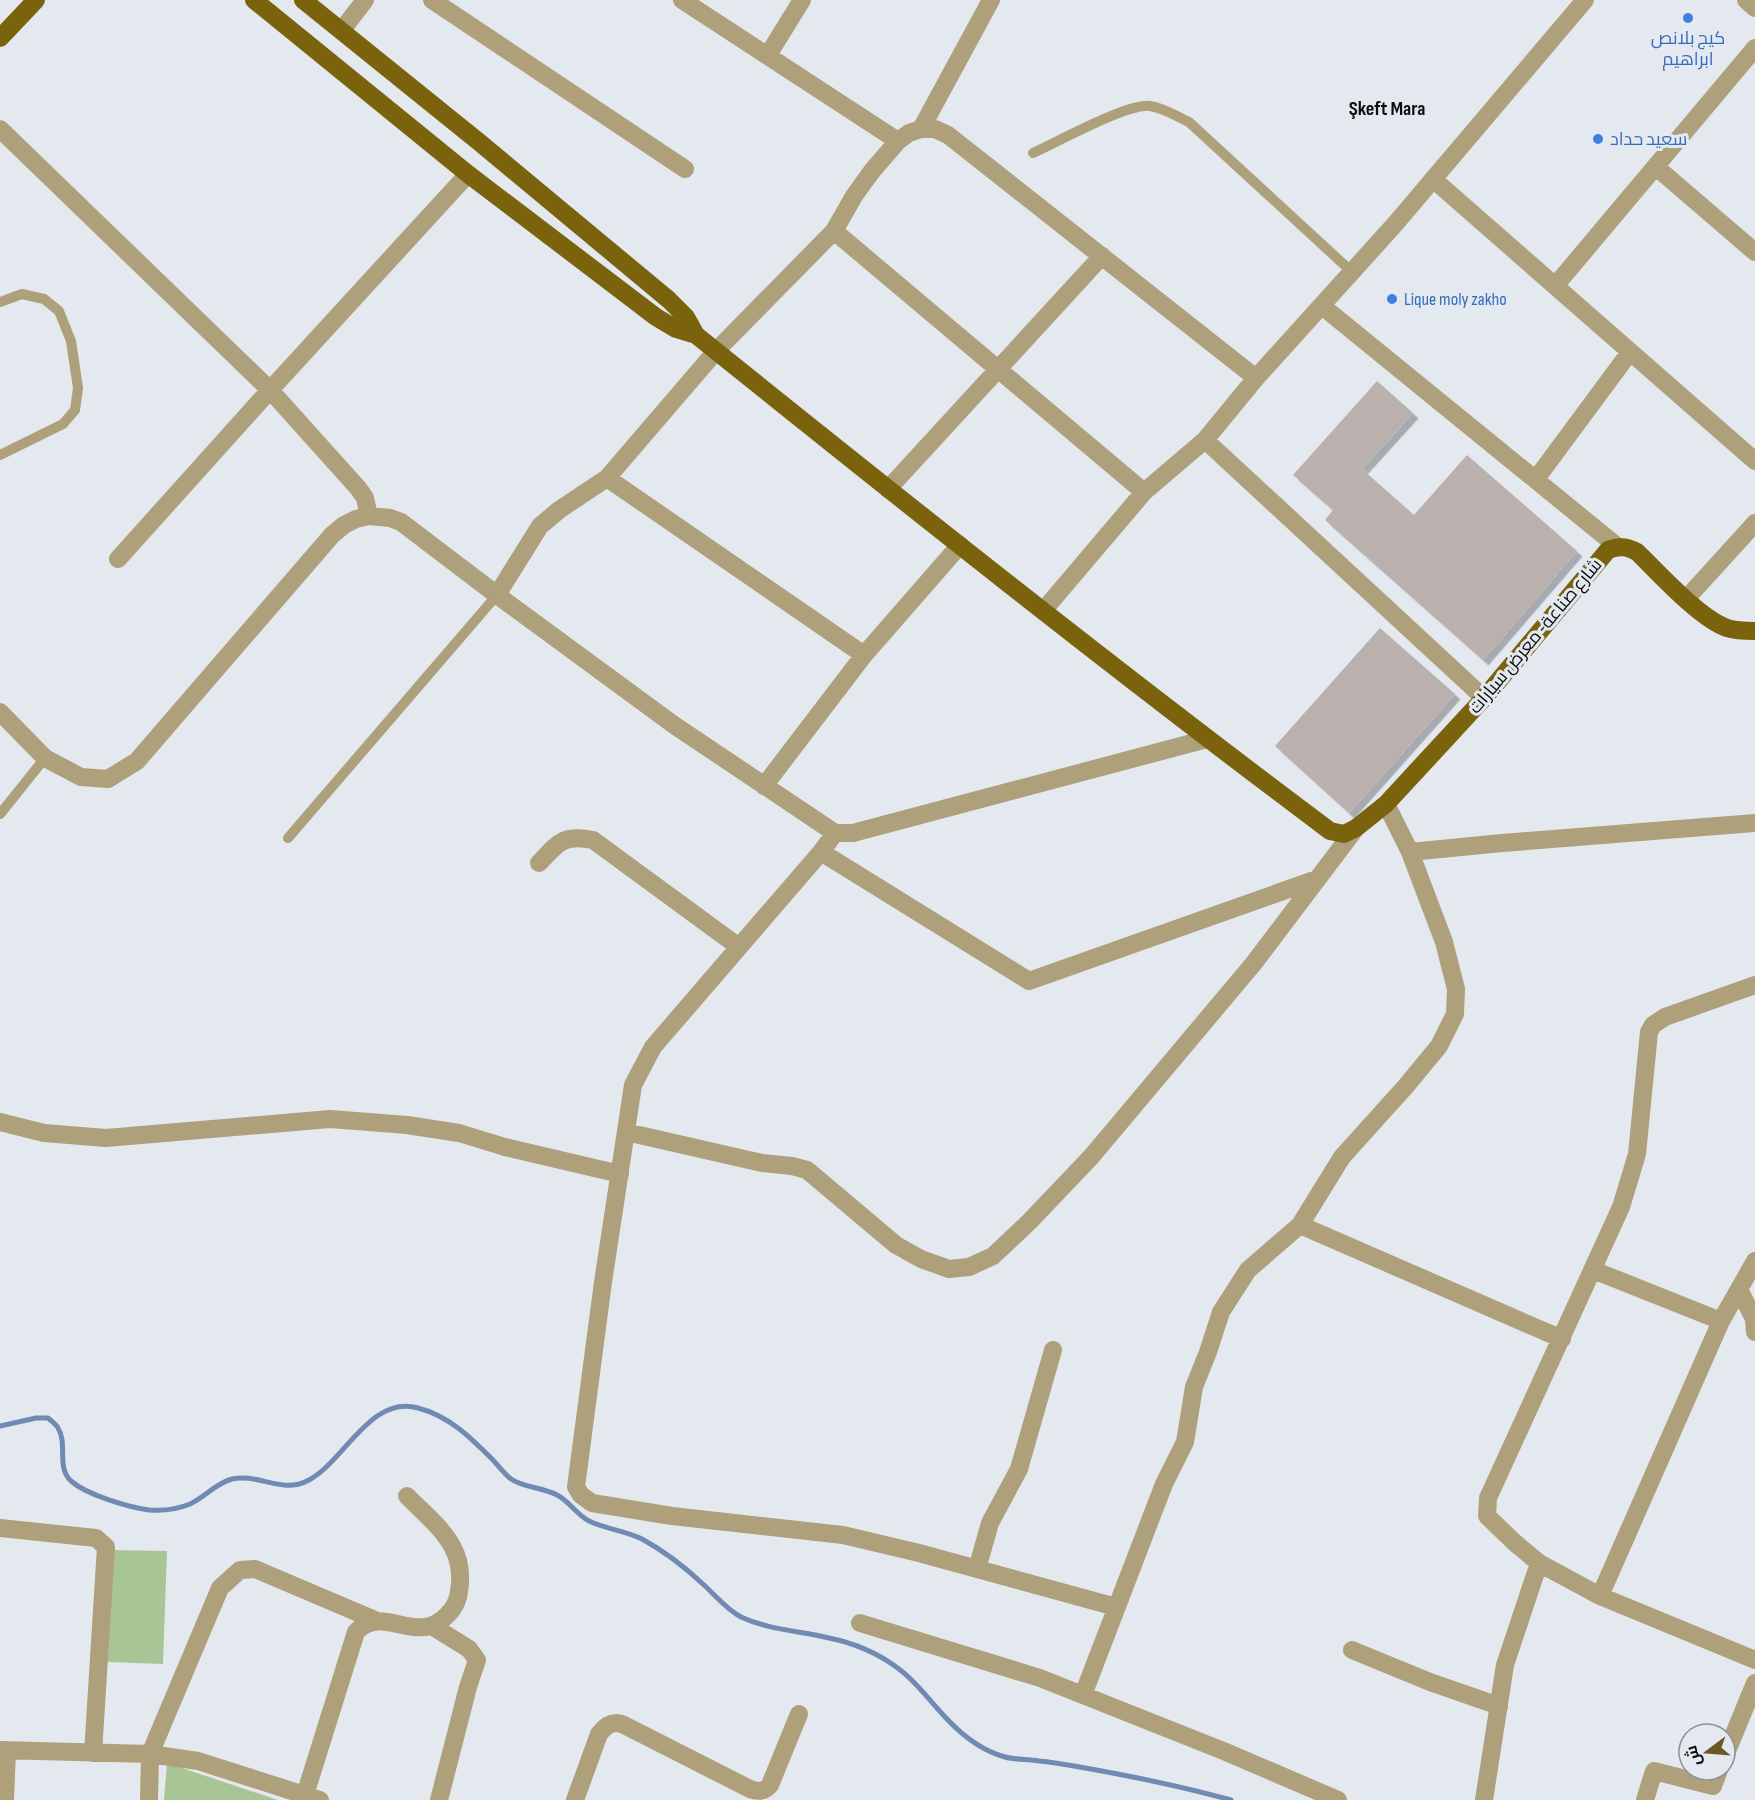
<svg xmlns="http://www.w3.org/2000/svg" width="1755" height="1800" viewBox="0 0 1755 1800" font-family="'Sofia Sans Condensed',Cairo,sans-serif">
<defs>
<filter id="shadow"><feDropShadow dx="5.5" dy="5.5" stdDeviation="0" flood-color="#0004"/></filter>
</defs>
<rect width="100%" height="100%" fill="#e4e9f0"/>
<!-- green -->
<path fill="#a8c595" d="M111,1550L167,1551L163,1664L108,1662Z
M167,1763L278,1800H164Z"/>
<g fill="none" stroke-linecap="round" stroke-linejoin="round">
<!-- stream -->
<path stroke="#708ab3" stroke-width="5" d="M0,1426L36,1418H48C50,1420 57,1425 58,1428C68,1444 56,1467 71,1481C87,1495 128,1507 149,1510C162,1511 178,1509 190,1504C205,1497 216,1483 232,1479C258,1473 282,1494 307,1481C343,1464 370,1394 418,1408C449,1416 470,1437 492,1459C498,1465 504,1474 511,1479C524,1488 542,1487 557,1495C569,1501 577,1515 589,1521C606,1529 626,1531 642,1539C664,1551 686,1568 704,1585C716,1596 726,1609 741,1617C769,1630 800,1631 829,1638C854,1643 878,1653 899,1669C918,1683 930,1702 947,1719C962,1735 983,1751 1005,1757C1015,1760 1028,1759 1039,1761C1051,1762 1062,1764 1074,1766C1126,1775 1180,1786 1231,1800"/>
</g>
<!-- building -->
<path fill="#bab1af" filter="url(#shadow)" d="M1377,381L1413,413L1362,469L1414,515L1467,455L1577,551L1483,660L1325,520L1333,510L1293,475Z
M1380,628L1455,694L1349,813L1275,746Z"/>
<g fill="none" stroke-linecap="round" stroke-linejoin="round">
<!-- lane -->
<path stroke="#ada07b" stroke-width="10" d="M1033,153C1057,142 1128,103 1150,106C1164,108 1176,116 1189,122L1352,272
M0,302L22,294L44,299L59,311L71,341L78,388L75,410L63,424L0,455
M0,814L45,758
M288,838L497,595"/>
<!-- street -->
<path stroke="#ada07b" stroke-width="18" d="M432,0L685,169
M682,0L898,141
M1746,0L1755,8
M342,30L365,0
M768,55L802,0
M0,129L270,390L358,488L365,498L369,516
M921,129L991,0
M1656,167L1755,252
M1433,179L1755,461
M834,231L1144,492
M1555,286L1755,48
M1322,306L1618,547
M1205,440L1484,698
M607,478L864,655
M1536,479L1630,352
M888,489L1102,256
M118,559L270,390L468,174
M497,595L540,526L559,510L607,478L716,351L834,231L854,196L872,171L898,141L909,133L921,129H935L948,135L1256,378
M1686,599L1755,523
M1043,611L1144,492L1205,440L1256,378L1396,223L1585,0
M0,712L45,758L81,777L108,779L137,761L332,535L344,525L356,519L369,516L390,518L401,522L497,595L674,725L835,833H853L1207,739
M764,786L864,655L960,545
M835,833L821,852L653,1047L633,1085L603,1282L576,1487L581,1495L592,1503L672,1516L843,1535L919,1553L1116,1607
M821,852L1029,981L1317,879
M1410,852L1502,843L1755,823
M539,863C558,843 563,834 593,840L739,947
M1755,985L1665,1017L1653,1025L1649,1032L1637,1154L1621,1207L1488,1498L1487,1516L1514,1542L1539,1563L1600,1596L1755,1660
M0,1122L44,1133L106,1138L330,1119L407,1125L459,1133L505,1147L620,1174
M626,1132L762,1163L792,1166L807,1170L896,1245L921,1259L949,1269L969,1267L993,1256L1029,1222L1091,1157L1254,963L1356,828
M1300,1225L1562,1339
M1593,1270L1721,1321
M1739,1289L1754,1319L1755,1332
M0,1528L96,1538L106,1547L93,1753
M977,1569L990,1523L1019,1469L1053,1350
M1600,1596L1721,1321L1755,1261
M860,1623L1040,1678L1226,1752L1338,1800
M432,1626L469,1649L477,1660L468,1687L439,1800
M1352,1650L1430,1682L1499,1706
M1083,1695L1164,1484L1185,1442L1194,1387L1208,1352L1221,1312L1248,1270L1300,1225L1342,1157L1406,1086L1439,1046L1455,1014L1456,989L1444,942L1410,852L1386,804
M0,1750L150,1754L198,1761L320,1800
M1725,1756L1755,1683
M305,1795L356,1632C378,1608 403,1633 430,1626C443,1622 455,1609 458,1597C469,1548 438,1527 407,1496
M5,1800L7,1750
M149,1800L150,1754L220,1588L240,1570L255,1569L375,1620
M575,1800L599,1734C606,1725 613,1720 624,1725L750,1789C758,1792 764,1792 770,1785L799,1714
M1484,1800L1505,1665L1539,1563
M1645,1800L1654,1771L1713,1786L1719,1770"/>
<!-- primary -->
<path stroke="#7b620d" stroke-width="18" d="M254,0L468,174L656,317L676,329L696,335C905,503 1115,670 1330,831L1344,834L1356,828L1386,804L1484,698L1608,550C1619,546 1626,546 1637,552C1659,573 1699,618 1727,628C1736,631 1745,631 1755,631
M303,0L479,142L669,300L686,317L696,335
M0,38L36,0"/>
</g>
<!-- markers -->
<g fill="#3f7fe0" stroke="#e4e9f0" stroke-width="2">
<circle cx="1688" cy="18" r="6"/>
<circle cx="1598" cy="139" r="6"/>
<circle cx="1392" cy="299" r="6"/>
</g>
<g text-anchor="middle" stroke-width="6" stroke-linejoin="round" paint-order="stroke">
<!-- shop labels -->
<g font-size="18" fill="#366cbe" stroke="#e4e9f0" text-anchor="start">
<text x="1688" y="44" text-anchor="middle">كيج بلانص<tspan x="1688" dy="21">ابراهيم</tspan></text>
<text x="1610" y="145">سعيد حداد</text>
<text x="1404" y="305">Lique moly zakho</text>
</g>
<!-- street labels -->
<g font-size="18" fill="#0d0f11" stroke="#e4e9f0">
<text transform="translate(1535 636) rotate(-50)" y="6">شارع صناعة- معرض سيارات</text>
</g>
<!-- neighbourhood labels -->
<g font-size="20" font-weight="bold" fill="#0d0f11" stroke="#e4e9f0">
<text x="1387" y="115">Şkeft Mara</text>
</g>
</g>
<!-- north arrow -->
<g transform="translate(1707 1752) rotate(254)"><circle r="28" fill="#e4e9f0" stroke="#8e9297" stroke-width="1.5"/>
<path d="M0-4.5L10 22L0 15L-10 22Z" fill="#6d5727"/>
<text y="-9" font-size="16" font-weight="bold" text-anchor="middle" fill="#0d0f11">ش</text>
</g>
</svg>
